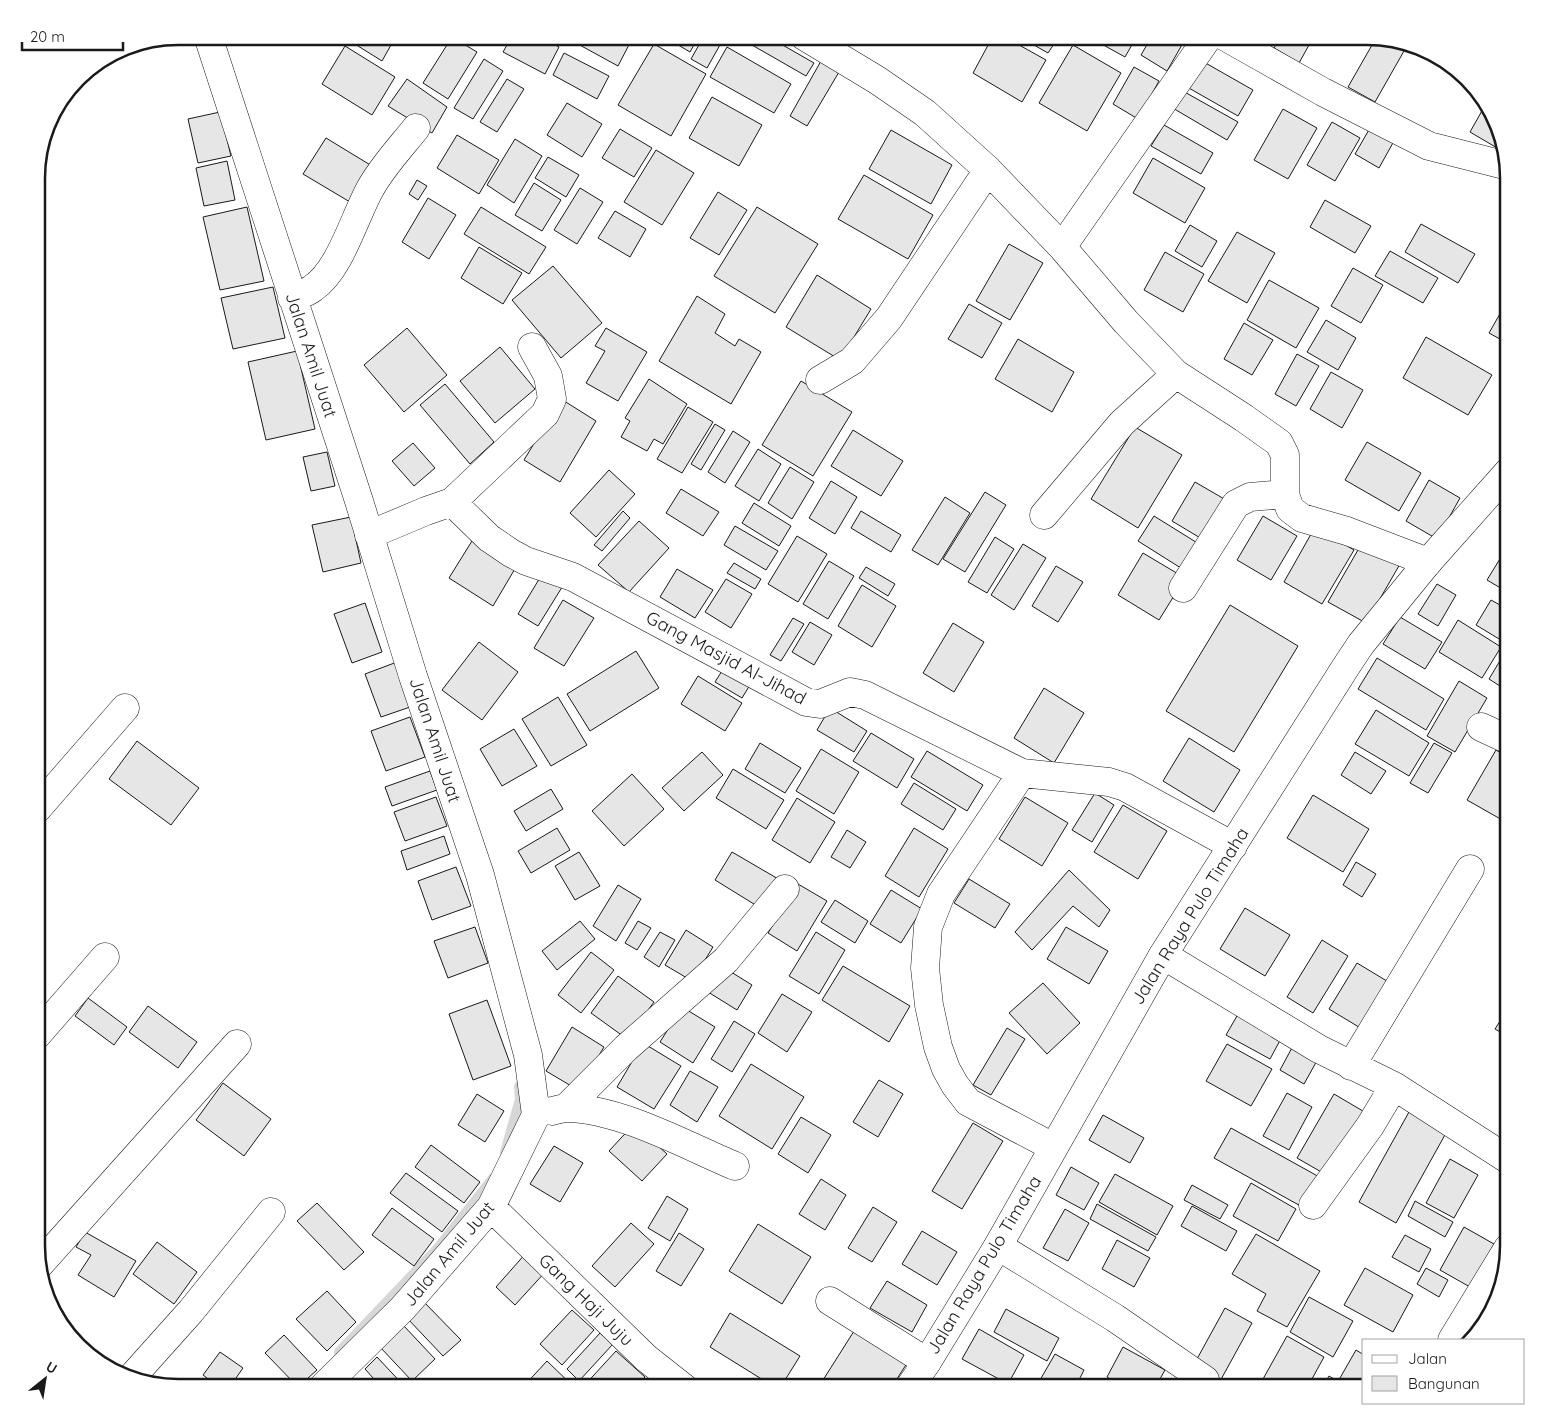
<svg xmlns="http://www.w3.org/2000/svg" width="1545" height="1424" viewBox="0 0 1545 1424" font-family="Quicksand,sans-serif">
<rect width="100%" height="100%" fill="#fff"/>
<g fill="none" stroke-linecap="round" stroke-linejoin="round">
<!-- stream -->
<path stroke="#d7d7d7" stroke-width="10" d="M505,1152L520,1099L519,1086
M339,1352L437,1249L493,1178"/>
</g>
<!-- building -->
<path fill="#e6e6e6" stroke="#1a1a1a" d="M353,36H376L391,45L382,61L350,41Z
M512,36H538L559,47L545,74L503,52Z
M580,36H631L633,37L618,66L576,43Z
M670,36H699L690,52L668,39Z
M704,36H725L707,68L691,59Z
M739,36H767L814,63L806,76L738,37Z
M926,36H943L939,44Z
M993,36H1003L1046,60L1022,102L973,73Z
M1018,36H1055L1058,38L1048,53Z
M1101,36H1137L1125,57L1098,42Z
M1152,36H1187L1167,71L1141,55Z
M1281,36H1314L1299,63L1274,48Z
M452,37L477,52L448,99L423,83Z
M1376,38L1386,40L1404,51L1375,102L1348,87Z
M654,44L706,74L671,136L618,105Z
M1073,45L1121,73L1087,131L1039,103Z
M345,46L395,77L372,115L322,84Z
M727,47L791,84L774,113L710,77Z
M564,53L609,76L597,99L553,75Z
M484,59L503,71L473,119L454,108Z
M821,61L839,72L807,126L790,116Z
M1202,61L1253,90L1238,116L1187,87Z
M1134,67L1159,81L1138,119L1113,104Z
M407,79L447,107L432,133L388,106Z
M507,79L524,89L497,132L480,122Z
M1181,90L1238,122L1227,140L1171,107Z
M712,97L762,125L739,166L689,138Z
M567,103L602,124L582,157L547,135Z
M1283,109L1317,128L1288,179L1254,160Z
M1483,109L1491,114L1498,124L1504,152L1470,132Z
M220,112L231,156L198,163L188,119Z
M1332,122L1360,138L1335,181L1307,165Z
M1164,125L1213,153L1201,174L1151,146Z
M1370,128L1394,141L1379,168L1355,154Z
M620,129L652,148L634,177L602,158Z
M891,130L952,165L931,204L869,169Z
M457,135L499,160L479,194L437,168Z
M326,138L372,166L350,202L303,174Z
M515,139L542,156L514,203L487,185Z
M656,150L694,173L662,225L624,202Z
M548,157L579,175L566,197L535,178Z
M1153,158L1205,188L1185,223L1133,193Z
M227,161L235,200L204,206L196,168Z
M864,175L933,215L908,259L838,219Z
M417,180L427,186L418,200L409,194Z
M534,183L561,200L542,231L515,215Z
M580,188L603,202L577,244L554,230Z
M718,192L747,210L719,255L690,238Z
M428,198L456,215L429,259L402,242Z
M1325,200L1371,226L1355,253L1310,227Z
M247,207L264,281L220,290L203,217Z
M481,207L546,247L529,274L464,234Z
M757,207L818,244L775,313L714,276Z
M615,211L646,229L630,257L598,238Z
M1421,224L1475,254L1458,283L1405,252Z
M1190,225L1217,241L1202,267L1175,251Z
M1237,232L1275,253L1247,303L1208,281Z
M1009,244L1043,263L1010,320L976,301Z
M479,247L522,273L503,304L461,278Z
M1390,251L1438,278L1423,303L1375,276Z
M1165,252L1204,274L1183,312L1144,290Z
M553,266L602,323L561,358L512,300Z
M1353,268L1383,285L1361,323L1331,306Z
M817,275L871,309L840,360L786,327Z
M1508,276V296L1500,291Z
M1269,280L1319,308L1296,348L1247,320Z
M273,287L285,338L233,349L221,298Z
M697,296L725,314L715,333L735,346L739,339L761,352L731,404L659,361Z
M969,304L1002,323L982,358L948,339Z
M1505,305L1508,308L1509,344L1489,333Z
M1326,320L1356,338L1338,370L1307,352Z
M1244,323L1273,340L1252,375L1224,359Z
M407,328L447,375L404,412L364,365Z
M606,328L647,352L618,401L586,383L605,351L595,346Z
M1426,337L1492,375L1468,415L1403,378Z
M1018,339L1074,372L1052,412L995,379Z
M500,347L535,389L495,423L460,381Z
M297,351L315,429L266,440L248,362Z
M1297,354L1319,366L1296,406L1275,394Z
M1331,372L1363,390L1342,428L1310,409Z
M649,379L687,404L663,444L654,439L647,451L621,437L630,421L625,418Z
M801,381L852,412L813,476L762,445Z
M445,384L494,442L470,464L420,405Z
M561,399L596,421L560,482L524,460Z
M688,407L713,422L682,473L657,459Z
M715,424L725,430L701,470L691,464Z
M1135,427L1182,455L1138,528L1091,499Z
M853,430L903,461L881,496L831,466Z
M733,431L750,442L725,483L708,472Z
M1367,442L1421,473L1399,511L1345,480Z
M413,443L435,468L414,486L392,461Z
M758,449L781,464L759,501L735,486Z
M327,452L335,486L311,491L303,457Z
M790,467L814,482L792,519L768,503Z
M609,470L635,494L596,537L570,513Z
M1429,480L1460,498L1437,539L1406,521Z
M831,481L857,497L835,534L809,518Z
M1195,482L1226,500L1202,539L1172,521Z
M681,489L719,512L703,536L666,513Z
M985,492L1006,505L965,572L943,559Z
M945,497L970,513L938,565L912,550Z
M754,503L791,526L779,546L742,523Z
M623,511L630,518L602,551L594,545Z
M861,511L901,535L891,552L851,528Z
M1154,516L1199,544L1184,570L1138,541Z
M1263,516L1297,536L1271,580L1237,560Z
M351,517L361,563L323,572L312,525Z
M639,521L669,548L629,592L598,565Z
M735,526L778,551L766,570L724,545Z
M1315,527L1354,550L1322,604L1284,582Z
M797,536L827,554L798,602L768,584Z
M995,537L1014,549L987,593L968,582Z
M472,541L516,567L493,606L449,578Z
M1362,543L1400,564L1366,623L1328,602Z
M1023,544L1046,558L1014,610L991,595Z
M1509,544V593L1487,580Z
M1143,553L1185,578L1159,620L1118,595Z
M829,561L854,576L828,619L803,604Z
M734,563L761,579L755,589L727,573Z
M1056,566L1083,582L1058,622L1032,606Z
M866,567L895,584L888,596L859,578Z
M677,569L713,590L695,618L660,597Z
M544,571L564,584L538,626L518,614Z
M726,579L752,594L731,628L705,612Z
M1437,584L1456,595L1438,626L1418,614Z
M862,585L896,606L872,647L838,626Z
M563,600L594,618L564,666L534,648Z
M1491,600L1509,610V645L1476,625Z
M365,603L382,652L352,663L334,614Z
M1230,605L1298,646L1234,752L1166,711Z
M1400,617L1442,642L1425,669L1383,644Z
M793,618L804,624L781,661L770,655Z
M1458,620L1501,647L1482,678L1439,652Z
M810,622L832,635L814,665L792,652Z
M953,623L984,642L954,692L923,673Z
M479,642L518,672L482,720L442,690Z
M1507,649L1509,650V678L1503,688L1489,679Z
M636,651L659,688L590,731L567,694Z
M1377,658L1444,699L1426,730L1358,689Z
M397,662L413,706L381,717L365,674Z
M727,663L753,680L742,698L715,682Z
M698,676L742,703L725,731L681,704Z
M1459,681L1487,698L1455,752L1427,736Z
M1044,688L1084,713L1054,763L1014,738Z
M558,697L587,745L551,766L522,719Z
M830,708L867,731L854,752L817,730Z
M1376,710L1429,743L1409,776L1355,744Z
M410,717L425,757L386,771L371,731Z
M514,729L537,766L502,786L480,749Z
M871,733L914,759L897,788L853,761Z
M1189,738L1240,770L1214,812L1163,781Z
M137,741L199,788L171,825L109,779Z
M760,743L801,768L785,793L745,769Z
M1434,743L1452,753L1428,793L1410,783Z
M821,749L859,772L834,814L796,791Z
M1496,750L1509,758V812L1504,821L1467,800Z
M927,751L983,785L967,811L911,777Z
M702,752L723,775L684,811L662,788Z
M1355,752L1386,771L1371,794L1341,775Z
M733,769L784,800L766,829L716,798Z
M430,771L437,790L392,806L385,787Z
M632,774L664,809L624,846L592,811Z
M914,783L956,809L943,830L901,804Z
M551,789L563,809L526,831L514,811Z
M1095,793L1114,805L1092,842L1072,830Z
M1313,795L1369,829L1343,872L1287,838Z
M436,797L447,826L405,841L394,812Z
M1025,797L1068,823L1042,866L999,839Z
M797,798L835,822L810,863L772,840Z
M1123,805L1167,831L1138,879L1094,852Z
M557,828L570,850L531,873L518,851Z
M914,828L948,849L919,897L885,876Z
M847,830L866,842L850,868L831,857Z
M444,836L450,854L407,870L401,851Z
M579,852L600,886L575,900L555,866Z
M732,852L780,880L762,909L715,880Z
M1356,862L1376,874L1362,897L1343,885Z
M456,867L471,906L432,920L418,881Z
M1069,870L1110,910L1099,927L1073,906L1032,950L1015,932Z
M969,879L1010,904L995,928L954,903Z
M798,884L827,901L797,951L768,933Z
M618,885L641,899L616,941L593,926Z
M891,890L922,909L901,943L870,924Z
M835,900L868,921L855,943L821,922Z
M1245,908L1290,935L1265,976L1220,949Z
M580,921L595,939L557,970L542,951Z
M638,921L651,928L637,950L625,943Z
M475,927L488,963L448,978L434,941Z
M1066,927L1108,951L1089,984L1047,959Z
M686,930L713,947L692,981L665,965Z
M660,932L675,940L659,967L644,957Z
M816,932L845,950L819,994L789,976Z
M1322,940L1348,956L1313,1013L1287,997Z
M591,952L614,970L581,1013L558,995Z
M1357,963L1410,995L1382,1041L1329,1009Z
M843,966L910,1006L889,1042L822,1000Z
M723,967L752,985L737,1010L708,992Z
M618,976L654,1002L627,1039L591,1013Z
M1043,983L1080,1023L1047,1054L1009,1013Z
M782,994L812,1012L787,1052L758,1033Z
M88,998L127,1027L114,1045L75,1016Z
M487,1000L511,1066L473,1080L449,1014Z
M148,1006L197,1042L178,1068L129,1032Z
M682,1007L715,1027L693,1063L660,1042Z
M1509,1007V1037L1495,1029Z
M1241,1009L1284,1033L1270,1059L1226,1035Z
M734,1021L755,1034L732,1072L711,1059Z
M572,1027L604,1047L578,1090L546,1071Z
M1007,1028L1025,1039L991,1095L973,1085Z
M643,1043L681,1066L654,1109L617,1087Z
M1227,1044L1272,1069L1251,1106L1206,1081Z
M1294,1044L1319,1057L1304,1084L1280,1070Z
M751,1064L804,1097L772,1149L719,1116Z
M690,1071L718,1087L697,1122L670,1105Z
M879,1080L903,1094L878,1137L853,1122Z
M223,1083L271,1119L244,1156L196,1120Z
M1287,1093L1312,1107L1289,1150L1263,1136Z
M477,1094L504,1111L485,1142L458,1125Z
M1334,1094L1368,1114L1330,1177L1297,1158Z
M1409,1112L1446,1133L1396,1223L1359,1202Z
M1103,1115L1144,1138L1130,1163L1089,1140Z
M801,1117L831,1135L808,1173L778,1154Z
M973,1123L1003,1141L962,1209L932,1191Z
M634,1124L667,1154L642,1181L609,1151Z
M1231,1128L1323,1179L1306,1209L1214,1158Z
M431,1145L480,1182L464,1203L415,1167Z
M554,1146L583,1163L560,1202L530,1184Z
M1450,1159L1478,1175L1454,1218L1426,1203Z
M1071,1167L1099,1183L1084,1210L1056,1195Z
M406,1173L458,1211L442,1232L390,1193Z
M1115,1174L1173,1206L1157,1235L1099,1202Z
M821,1179L846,1195L825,1230L799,1214Z
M1251,1183L1296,1209L1278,1241L1233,1216Z
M1192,1185L1228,1205L1220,1219L1184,1200Z
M667,1196L688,1209L670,1241L648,1228Z
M1415,1201L1453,1222L1445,1237L1408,1216Z
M317,1203L364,1252L344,1270L297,1221Z
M1097,1204L1156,1237L1148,1251L1090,1219Z
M1192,1206L1237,1231L1226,1251L1181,1226Z
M873,1207L897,1222L872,1262L848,1248Z
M392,1208L434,1239L414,1266L372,1235Z
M1065,1209L1089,1223L1068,1261L1043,1248Z
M631,1223L654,1244L615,1287L592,1266Z
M758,1224L811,1257L782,1304L729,1271Z
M1464,1227L1494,1244L1470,1287L1440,1270Z
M922,1231L957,1252L937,1285L902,1264Z
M85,1232L136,1261L114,1297L78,1275L91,1255L76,1247Z
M679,1233L704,1249L681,1286L656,1271Z
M1256,1234L1320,1271L1287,1327L1257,1311L1266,1294L1232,1274Z
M1405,1235L1431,1249L1419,1272L1392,1257Z
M1117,1240L1150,1258L1134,1287L1102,1269Z
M157,1242L197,1272L174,1304L133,1274Z
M527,1252L547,1270L515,1305L496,1287Z
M1365,1268L1413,1295L1393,1332L1344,1305Z
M1426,1268L1448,1280L1439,1297L1417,1284Z
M1502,1278L1498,1300L1490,1312L1480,1306Z
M887,1281L927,1305L912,1332L870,1308Z
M327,1291L356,1322L327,1351L296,1319Z
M1309,1297L1353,1321L1333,1357L1290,1332Z
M423,1301L461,1340L443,1356L406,1317Z
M1225,1308L1252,1323L1219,1383L1192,1368Z
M1006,1309L1059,1338L1047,1361L994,1332Z
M572,1310L594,1330L562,1365L540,1344Z
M730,1313L800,1356L780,1388H776L710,1347Z
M861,1320L913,1354L891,1388H818Z
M403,1325L435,1359L412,1381L380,1347Z
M979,1329L1024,1355L1008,1384L962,1359Z
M600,1333L613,1344L579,1381L567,1369Z
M284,1335L317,1370L298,1387L265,1353Z
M1287,1336L1324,1357L1307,1388H1258Z
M1123,1347L1165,1370L1155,1388H1126L1107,1377Z
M1356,1350L1364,1355V1388H1358L1340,1378Z
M616,1351L645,1377L635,1388H582Z
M220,1352L243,1368L229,1388H220L203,1375Z
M1055,1354L1084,1370L1075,1388H1055L1040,1380Z
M377,1357L406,1388H382L365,1369Z
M547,1361L575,1388H522Z
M1329,1376L1350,1388H1322Z
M351,1380L359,1388H343Z"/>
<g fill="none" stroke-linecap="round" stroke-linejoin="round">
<!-- street casing -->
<g stroke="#1a1a1a" stroke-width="29">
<path id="street" d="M208,36L359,501L413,676L480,875L528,1055L536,1115L491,1207L403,1308L322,1388
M804,36L877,80L925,113L988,170L1062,247L1126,322L1176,374L1244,418L1279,443L1285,455V494L1290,509L1302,518L1347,531L1428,562
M1224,36L1323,92L1429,146L1508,166
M1062,247L1209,36
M292,298C299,295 307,293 313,288C340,270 354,218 370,189C382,167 400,148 416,128
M820,380L852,361L889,318L988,170
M452,502L545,414L552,399L548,376L532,347
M1044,515L1122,423L1176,374
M369,535L426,511L452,502L489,538L511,553L526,561L573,577L806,702L820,704L850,692L865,695L1022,773L1109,782L1125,787L1233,846
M1183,588L1236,504L1250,497L1285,494
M1481,727L1509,740
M1022,773L941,894L928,927L925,968L929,1005L938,1047L946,1069L955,1085L968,1102L1053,1147
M37,809L125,708
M1163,955L1319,1049L1394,1086L1509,1160
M37,1035L105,957
M1351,1066L1470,869
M566,1108L626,1048L726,960L785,889
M552,1111C557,1110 563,1108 567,1108C621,1109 685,1145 735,1166
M1313,1205L1370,1126L1394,1086
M491,1207L646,1358L684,1388
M998,1246L1115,1318L1205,1380
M39,1265L237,1044
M830,1301L927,1362
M1452,1340L1508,1248
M131,1378L191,1311L271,1212"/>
</g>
<!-- secondary casing -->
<g stroke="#1a1a1a" stroke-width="29">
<path id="secondary" d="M909,1388L927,1362L998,1246L1163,955L1347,665L1361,644L1428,562L1509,471"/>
</g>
<!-- street -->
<use href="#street" stroke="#fff" stroke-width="28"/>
<!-- secondary -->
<use href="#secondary" stroke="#fff" stroke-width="28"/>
</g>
<g text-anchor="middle" stroke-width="4" stroke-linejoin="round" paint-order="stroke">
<!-- street labels -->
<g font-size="18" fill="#1a1a1a" stroke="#fff">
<text transform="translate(311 355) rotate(72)" y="6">Jalan Amil Juat</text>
<text transform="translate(726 658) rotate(28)" y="6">Gang Masjid Al-Jihad</text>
<text transform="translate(435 740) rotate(72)" y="6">Jalan Amil Juat</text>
<text transform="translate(1190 916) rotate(-58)" y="6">Jalan Raya Pulo Timaha</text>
<text transform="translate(449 1254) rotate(-50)" y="6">Jalan Amil Juat</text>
<text transform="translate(984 1265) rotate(-59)" y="6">Jalan Raya Pulo Timaha</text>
<text transform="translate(586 1300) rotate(44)" y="6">Gang Haji Juju</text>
</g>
</g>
<!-- crop -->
<path d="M0 0H1545V1424H0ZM178 45H1367A133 133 0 0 1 1500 178V1246A133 133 0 0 1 1367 1379H178A133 133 0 0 1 45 1246V178A133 133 0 0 1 178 45Z" fill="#fff" fill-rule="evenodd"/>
<path fill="none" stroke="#1a1a1a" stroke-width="2.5" d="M178 45H1367A133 133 0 0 1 1500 178V1246A133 133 0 0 1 1367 1379H178A133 133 0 0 1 45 1246V178A133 133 0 0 1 178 45Z"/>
<!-- legend -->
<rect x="1362" y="1339" width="162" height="65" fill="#ffffff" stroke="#a3a3a3"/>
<rect x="1372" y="1355" width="25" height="8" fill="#ffffff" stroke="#a3a3a3"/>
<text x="1408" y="1364" font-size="15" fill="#1a1a1a">Jalan</text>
<rect x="1372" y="1376" width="25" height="15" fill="#e6e6e6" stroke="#a3a3a3"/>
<text x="1408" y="1389" font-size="15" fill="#1a1a1a">Bangunan</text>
<!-- north arrow -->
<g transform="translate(45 1379) rotate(30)" stroke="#ffffff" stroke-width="4" paint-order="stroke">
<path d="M0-4L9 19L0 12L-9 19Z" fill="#1a1a1a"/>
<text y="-8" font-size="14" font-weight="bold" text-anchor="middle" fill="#1a1a1a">U</text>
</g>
<!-- scale -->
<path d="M22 42v8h101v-8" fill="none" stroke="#1a1a1a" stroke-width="2.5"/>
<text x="30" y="42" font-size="15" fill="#1a1a1a" stroke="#ffffff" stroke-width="4" paint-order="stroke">20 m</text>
</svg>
